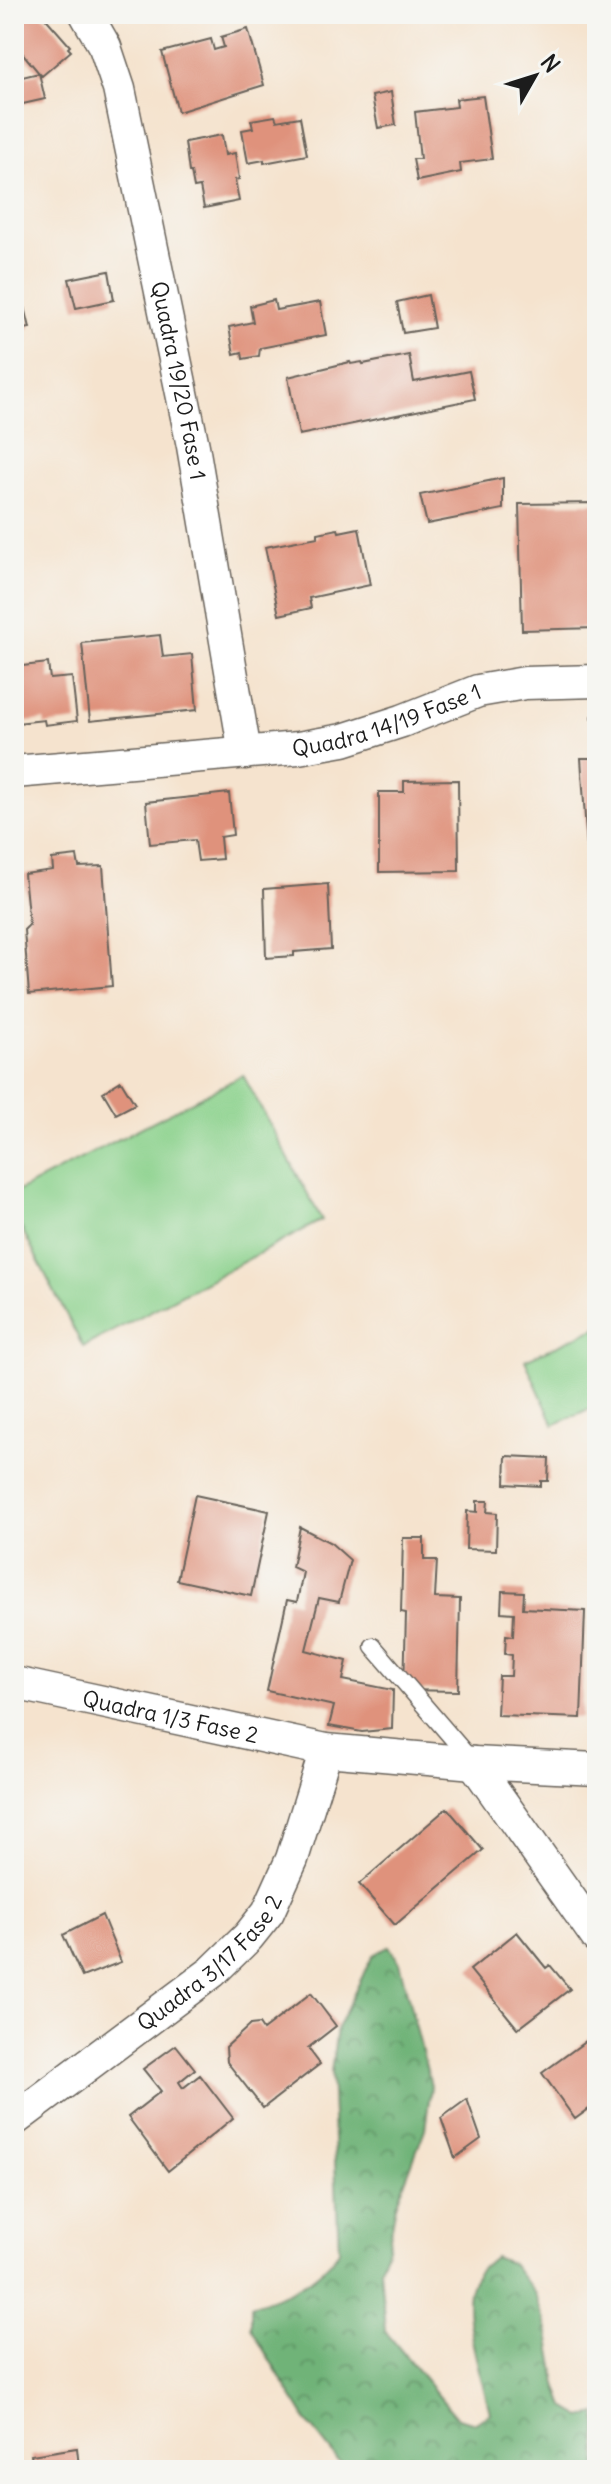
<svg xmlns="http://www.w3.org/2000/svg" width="611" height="2484" viewBox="0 0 611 2484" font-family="Delius,sans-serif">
<defs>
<pattern id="forest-crowns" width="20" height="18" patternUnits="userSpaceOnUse" patternTransform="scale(2)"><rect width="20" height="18" fill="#70b378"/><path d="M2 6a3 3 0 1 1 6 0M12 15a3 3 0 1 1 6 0" fill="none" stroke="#5b9162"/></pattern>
</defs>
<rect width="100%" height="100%" fill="#f6f6f2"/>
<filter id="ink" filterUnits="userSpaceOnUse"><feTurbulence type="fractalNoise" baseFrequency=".0125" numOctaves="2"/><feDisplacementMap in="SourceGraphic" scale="16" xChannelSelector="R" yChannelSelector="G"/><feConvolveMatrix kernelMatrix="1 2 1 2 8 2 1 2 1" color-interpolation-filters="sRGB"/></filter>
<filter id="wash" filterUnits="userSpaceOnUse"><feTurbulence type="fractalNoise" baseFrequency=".006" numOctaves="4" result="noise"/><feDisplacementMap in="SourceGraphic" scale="32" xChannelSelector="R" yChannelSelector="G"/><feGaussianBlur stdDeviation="1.8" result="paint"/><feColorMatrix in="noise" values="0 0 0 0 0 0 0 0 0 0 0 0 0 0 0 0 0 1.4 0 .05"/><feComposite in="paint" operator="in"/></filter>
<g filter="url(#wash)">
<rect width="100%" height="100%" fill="#f5e3ce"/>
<!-- green -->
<path fill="#8bd18c" stroke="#547654" stroke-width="2" d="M243,1075L322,1220L83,1347L14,1214V1193Z
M597,1327V1405L554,1425L525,1360Z"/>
<!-- forest -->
<path fill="url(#forest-crowns)" stroke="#46684a" stroke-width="2" d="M389,1946L399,1962L431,2086L425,2129L396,2205L388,2247L380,2268L385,2331L457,2418L476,2423L490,2413C483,2382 460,2313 471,2285C475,2272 484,2265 494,2257L512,2264L535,2294L548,2333L557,2384L565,2407L582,2417L597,2414V2470H350L337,2459L306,2420L259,2342L251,2327V2306C286,2294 317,2283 339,2251L331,2072L337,2028L373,1955Z"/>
<g id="blocks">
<!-- building -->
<path fill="#df927c" d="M14,14H42L70,46L68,48L71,51L42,76L39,73L45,99L14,106V79L39,73L14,43Z
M248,29L264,85L178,112L162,52L211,39L214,50L224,47L221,37Z
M391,92L396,125L378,128L372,96Z
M483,96L492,159L460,163L461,172L417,181L413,159H420L415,112L457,107L456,99Z
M275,116L277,121L300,117L307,155L264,163V160L248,163L242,130L253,128L251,120Z
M222,135L225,155L235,153L239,179L235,180L239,201L204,208L200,187L194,188L191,172H189L185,142Z
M15,265L30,328L14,331V266Z
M109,271L114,300L76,308L69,279Z
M428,295L434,328L403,333L397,302Z
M274,300L276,310L320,302L326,335L260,348L259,356L243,359L242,352L234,354L229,327L253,322L250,306Z
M409,355L414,382L469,371L475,399L299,435L288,377L350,362L351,364L362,362L363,364Z
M503,478V509L427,524L420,495Z
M597,503V628L522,630L519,504Z
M359,528L370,585L309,598L311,608L279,615L265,547L318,537V533L338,529L339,532Z
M160,635L163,657L192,654L197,710L90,721L82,643Z
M48,663L50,679L72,677L77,721L45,725L44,720L17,723V728H14V667Z
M592,716H597V859L588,863L581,758H593Z
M458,780L459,871L379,872V792H404V781Z
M229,793L233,835L220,837L222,859L198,861L195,840L150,844L146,802Z
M77,856L79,867L103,866L112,986L29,994L24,930L29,925L24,874L53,870L52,859Z
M328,884L331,949L294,952V956L266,958L264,889Z
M121,1081L135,1104L116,1114L103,1092Z
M506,1456L549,1458L548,1481H541V1486L505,1484Z
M195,1495L269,1511L251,1596L177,1580Z
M477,1501H488L487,1512L497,1513L496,1550L466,1549L467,1511L477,1512Z
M300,1527L331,1543L350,1560L339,1602L319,1598L306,1650L347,1661L343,1680L393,1690L392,1729L362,1732L329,1726L334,1706L267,1691L287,1600L297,1602L303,1572L292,1567Z
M403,1538H424V1560H437L435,1598L460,1599L458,1691L404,1690L406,1613L401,1612Z
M502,1591L524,1592L523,1608L585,1611L581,1718L497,1715L499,1676H511L512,1655L505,1654L506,1635L513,1636L514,1613L501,1612Z
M447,1808L483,1850L395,1925L359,1884Z
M102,1915L121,1962L82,1977L63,1935Z
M517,1932L546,1968L550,1965L570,1989L518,2029L470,1970Z
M311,1993L336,2026L308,2048L320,2064L263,2108L227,2062L226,2047L250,2025L259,2024L263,2030Z
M597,2033V2103L575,2119L542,2073Z
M176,2045L195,2069L179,2082L183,2088L200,2075L233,2118L168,2171L128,2117L161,2091L143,2069Z
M467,2099L481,2139L455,2158L441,2118Z
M77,2448L79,2467L90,2465L91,2470H34L31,2455Z"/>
</g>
</g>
<g filter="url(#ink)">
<use href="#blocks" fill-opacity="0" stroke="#68625a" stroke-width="2"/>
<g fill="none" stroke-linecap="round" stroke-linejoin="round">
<!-- service casing -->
<g stroke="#68625a" stroke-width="19">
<path id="service" d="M373,1646L471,1760"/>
</g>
<!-- minor casing -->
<g stroke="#68625a" stroke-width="35">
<g id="minor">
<path id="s1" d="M86,14L105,47L119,89L193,446L245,753"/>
<path id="s2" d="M14,772L298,748L343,740L402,721L478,691L525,683L597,681"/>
<path id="s3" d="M14,1683L326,1750L474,1763L597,1769"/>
<path d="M474,1763L597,1937"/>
<path id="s4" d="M14,2120L212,1972L248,1937L268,1912L292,1859L326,1750"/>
</g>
</g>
<!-- service -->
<use href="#service" stroke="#fff" stroke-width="16"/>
<!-- minor -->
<use href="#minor" stroke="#fff" stroke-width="32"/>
</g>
</g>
<g text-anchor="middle" stroke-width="6" stroke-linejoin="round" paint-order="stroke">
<!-- street labels -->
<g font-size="22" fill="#1c1c1c" stroke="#f6f6f2">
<text dy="8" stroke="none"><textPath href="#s1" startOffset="380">Quadra 19/20 Fase 1</textPath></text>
<text dy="8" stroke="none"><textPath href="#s2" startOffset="378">Quadra 14/19 Fase 1</textPath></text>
<text dy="8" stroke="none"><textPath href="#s3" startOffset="160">Quadra 1/3 Fase 2</textPath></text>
<text dy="8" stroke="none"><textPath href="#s4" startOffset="252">Quadra 3/17 Fase 2</textPath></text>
</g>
</g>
<!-- margin -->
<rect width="611" height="2484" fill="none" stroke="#f6f6f2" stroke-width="48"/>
<!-- north arrow -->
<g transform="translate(535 76) rotate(51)" stroke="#f6f6f2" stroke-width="6" paint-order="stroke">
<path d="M0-6L14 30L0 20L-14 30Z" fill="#1c1c1c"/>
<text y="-12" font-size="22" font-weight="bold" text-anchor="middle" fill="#1c1c1c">N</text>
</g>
</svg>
